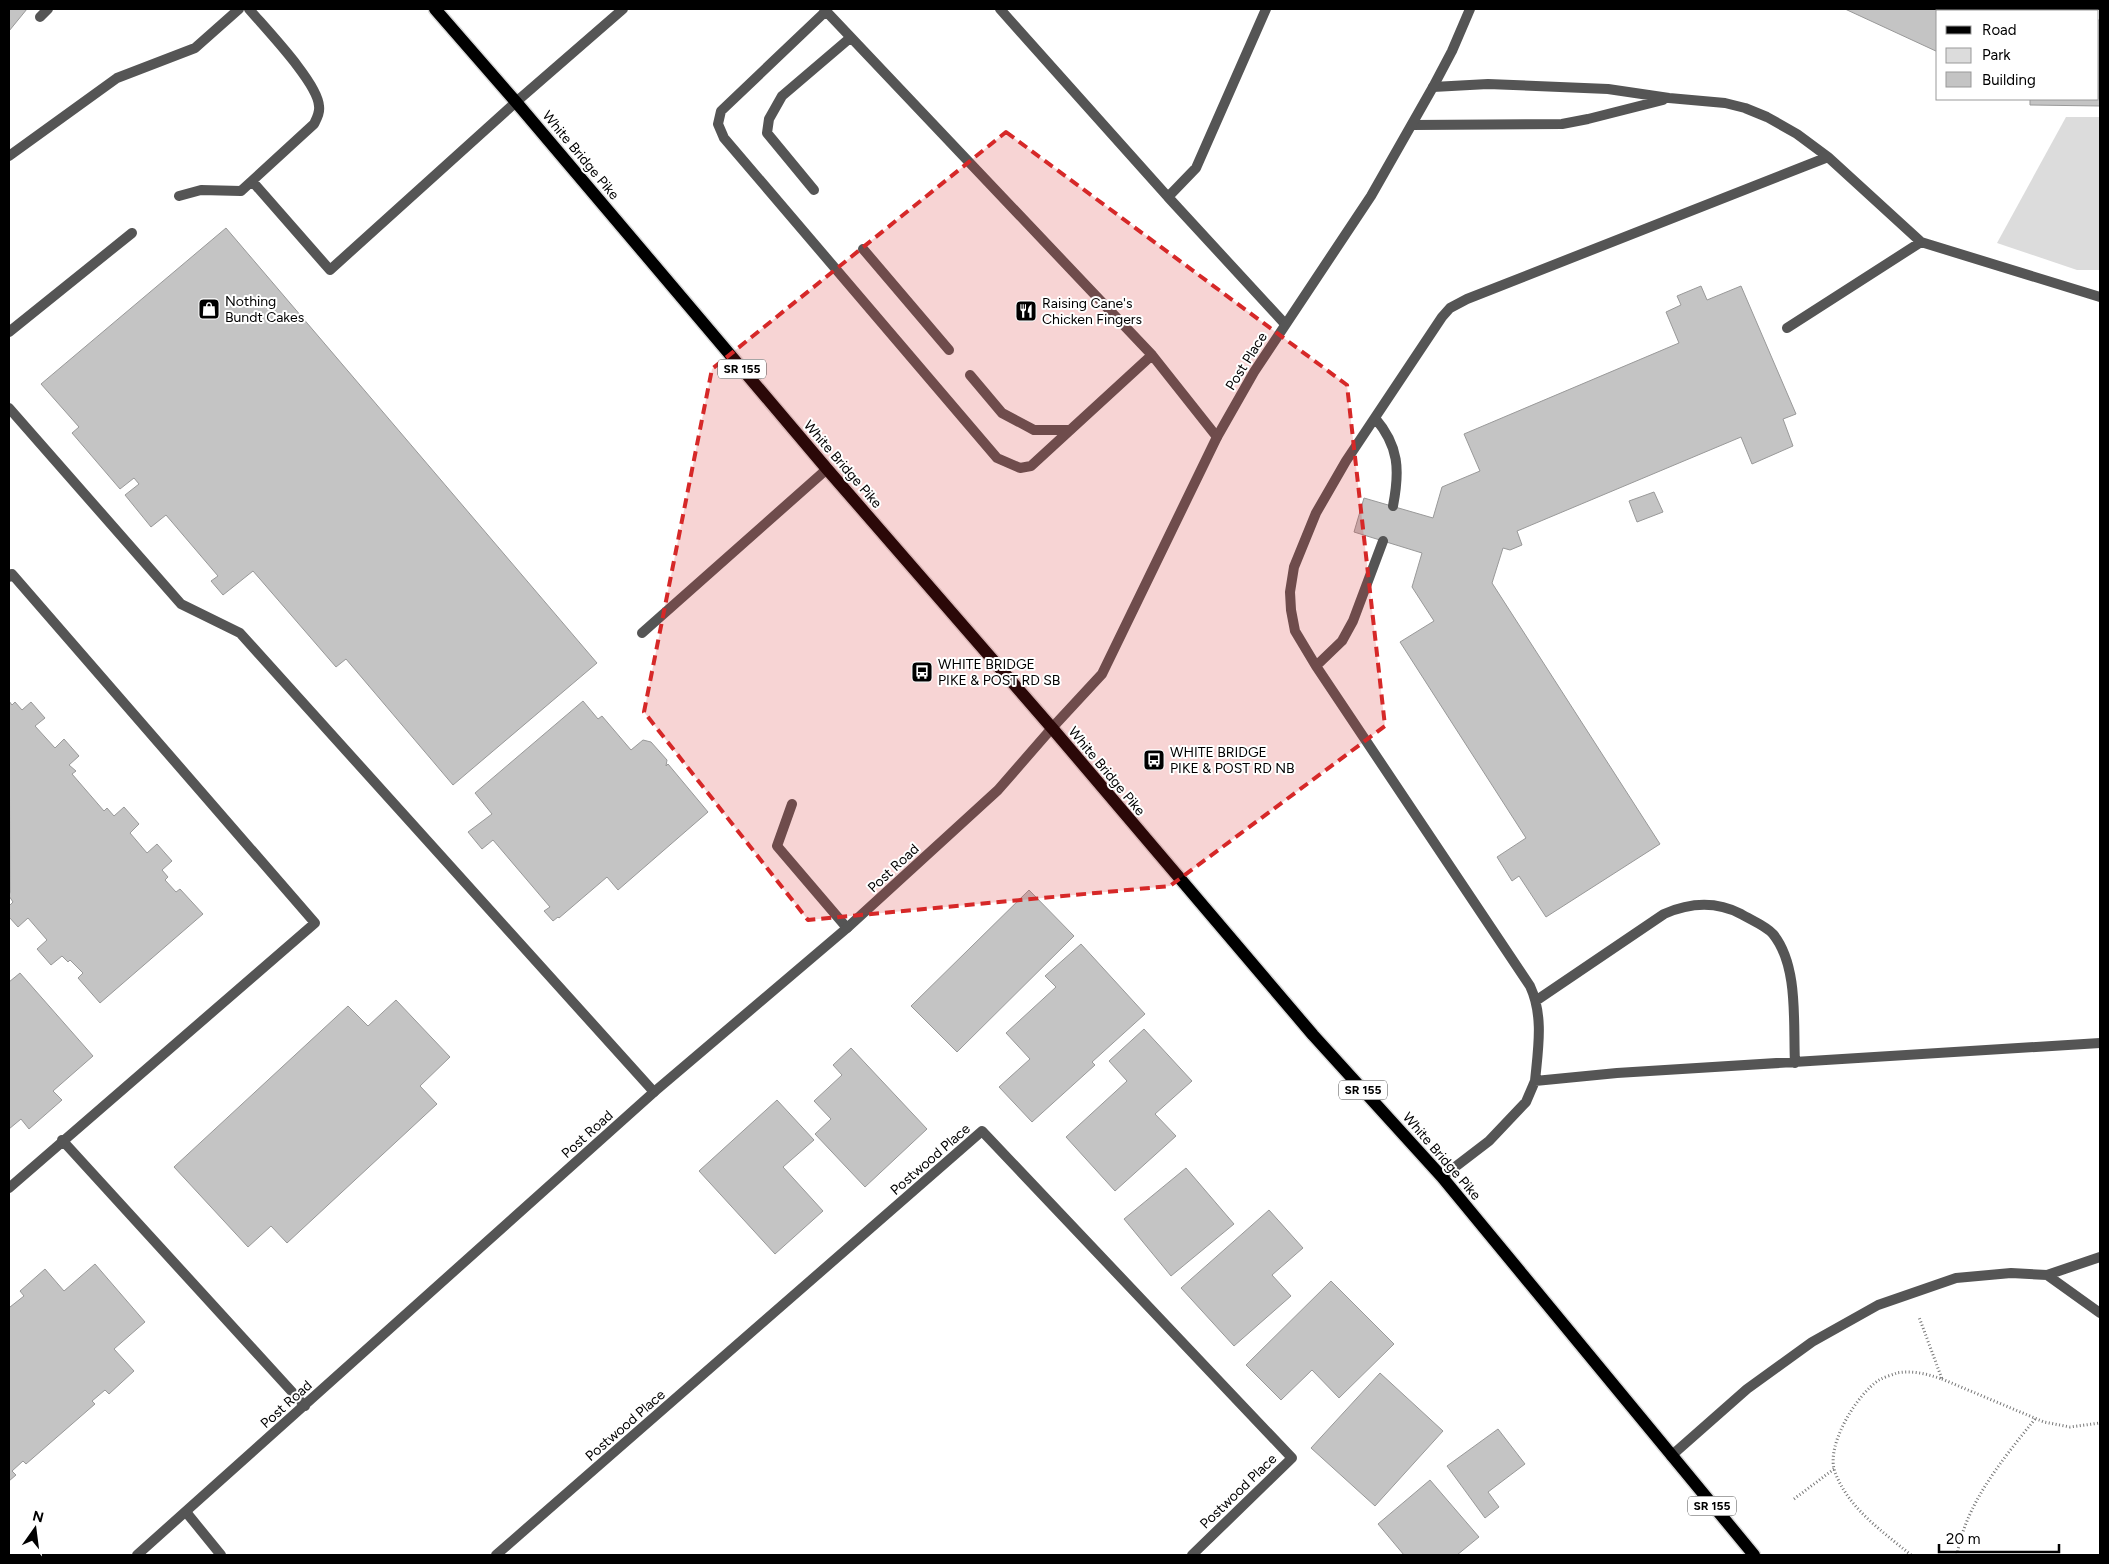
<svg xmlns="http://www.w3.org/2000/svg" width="2109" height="1564" viewBox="0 0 2109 1564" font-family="Figtree,sans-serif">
<rect width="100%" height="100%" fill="#fff"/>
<!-- green -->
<path fill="#dcdcdc" d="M2066,117H2100V270H2077L1997,243Z"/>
<!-- building -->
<path fill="#c4c4c4" stroke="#999" d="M9,9H27L9,31Z
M1845,9H1960L1959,11H1938V52Z
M2098,20H2100V106L2030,105V99H2098Z
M226,228L597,663L453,785L346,659L336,667L253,571L223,595L211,581L218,576L166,515L151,527L125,495L139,484L134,478L120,489L72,433L79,427L41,384Z
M1701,286L1707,300L1741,286L1796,414L1783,419L1793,446L1752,464L1741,437L1517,531L1522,545L1510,550L1503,548L1492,583L1660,844L1546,917L1519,876L1512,881L1497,857L1526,838L1400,642L1434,621L1412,587L1422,553L1354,532L1364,498L1433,518L1442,487L1480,471L1464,434L1679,343L1666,312L1681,305L1677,296Z
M1654,492L1663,512L1637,522L1629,501Z
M9,701L12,705L15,702L22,710L31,702L45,718L35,726L55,748L64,739L79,756L69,765L76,771L72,774L104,811L107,808L114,816L124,807L139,824L130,833L147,853L157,844L172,861L162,870L168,877L165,880L176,892L180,889L203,914L100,1003L78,978L83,973L70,960L68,962L62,956L51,965L37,949L47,940L28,918L18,927L9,917V906L13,902L9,896L10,892Z
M583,701L598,719L602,716L631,750L643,740L651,742L667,760L666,766L668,764L708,812L618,890L607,877L559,918L558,917L553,921L544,911L550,907L493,840L482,849L468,832L492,814L475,793Z
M1029,890L1074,936L957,1052L911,1006Z
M1081,944L1145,1014L1092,1062L1095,1065L1032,1122L999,1087L1030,1059L1006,1033L1056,987L1045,976Z
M20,973L93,1056L53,1091L62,1100L29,1129L21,1119L9,1129V982Z
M396,1000L450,1057L420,1086L437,1104L287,1243L271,1226L248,1247L174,1167L348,1006L368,1026Z
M1144,1029L1192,1081L1155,1114L1176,1136L1115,1191L1066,1137L1127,1081L1109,1061Z
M851,1048L927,1129L865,1187L815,1134L831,1119L814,1101L842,1075L833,1065Z
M777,1100L814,1140L783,1167L823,1211L775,1254L699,1171Z
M1186,1168L1234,1224L1171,1276L1124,1219Z
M1269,1210L1303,1248L1272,1275L1291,1296L1234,1346L1181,1288Z
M95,1264L145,1322L114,1349L134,1371L109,1394L105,1390L92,1401L95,1404L26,1464L23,1461L12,1471L16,1475L9,1481V1306L10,1307L24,1296L20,1291L45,1269L64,1291Z
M1331,1281L1394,1344L1339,1398L1312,1370L1281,1400L1246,1365Z
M1380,1373L1443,1431L1375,1506L1311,1448Z
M1498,1429L1525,1464L1488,1492L1499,1507L1485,1518L1447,1466Z
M1430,1480L1479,1537L1457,1555H1404L1378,1524Z"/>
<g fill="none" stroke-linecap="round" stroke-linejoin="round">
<!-- primary casing -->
<g stroke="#dbdbdb" stroke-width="15">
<path id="primary" d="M435,9L516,102L827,469L1052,728L1313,1035L1442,1177L1754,1555"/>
</g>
<!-- path -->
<path stroke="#777" stroke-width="3" stroke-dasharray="1 2.5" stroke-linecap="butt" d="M1942,1379L2044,1422L2070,1427L2100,1423
M1794,1499L1834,1469
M1911,1555C1882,1531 1848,1508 1835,1472C1825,1446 1857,1394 1879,1380C1884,1377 1892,1375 1897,1373C1912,1370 1927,1374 1942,1379L1919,1317
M1957,1555C1966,1503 2003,1459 2035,1419"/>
<!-- service -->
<path stroke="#555" stroke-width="10" d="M824,9L1152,355L1217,437
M1000,9L1168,197
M1266,9L1196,168L1168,197L1285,324
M826,11L721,111L718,124L724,138L997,458L1020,468L1031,466L1152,355
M40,17L48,9
M1433,87L1488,84L1608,89L1669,98L1725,103L1745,108L1767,117L1797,134L1828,157L1921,242L2100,297
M1412,125L1562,124L1588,119L1663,100
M9,156L117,78L195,48L239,9
M252,181L330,270L516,102L623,9
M814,190L767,133L769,119L782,96L850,38
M179,196L201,190L241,191L314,124C317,118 320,113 319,106C318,83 266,29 249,9
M863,249L949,350
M1787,328L1921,242
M9,332L132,233
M970,375L1002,413L1034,430H1070
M9,408L181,604L240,633L654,1092
M1375,418C1399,446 1400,470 1393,506
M9,577L12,574L315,923L9,1188
M642,633L827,469
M1316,666L1342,641L1353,621L1383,541
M792,804L777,846L847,928
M1537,1000L1664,914C1689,903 1716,901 1741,914C1751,920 1766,926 1773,934C1799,966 1793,1024 1795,1063
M1535,1081C1538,1049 1544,1016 1530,986L1316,666L1295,631L1291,610L1290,592L1294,567L1316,513L1346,461L1442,317L1450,308L1467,299L1828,157
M62,1140L305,1406
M1442,1177L1489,1141L1526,1102L1535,1081L1617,1073L2100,1043
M2047,1275L2100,1313
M1671,1456L1747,1389L1812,1342L1878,1305L1956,1278L2011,1273L2047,1275L2100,1257"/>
<!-- minor -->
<path stroke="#555" stroke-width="10" d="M1052,728L1102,674L1217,437L1254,372L1371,196L1433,87L1452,51L1470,9
M186,1512L221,1555
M496,1555L982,1131L1292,1458L1192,1555"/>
<!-- tertiary -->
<path stroke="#555" stroke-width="10" d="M137,1555L654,1092L847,928L998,790L1052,728"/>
<!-- primary -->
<use href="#primary" stroke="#000" stroke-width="12"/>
</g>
<!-- marked area -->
<path fill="#d62828" fill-opacity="0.2" stroke="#d62828" stroke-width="4" stroke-dasharray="10 6" stroke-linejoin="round" d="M1006,132L1347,385L1385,726L1170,886L808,920L644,712L712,369Z"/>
<!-- icons -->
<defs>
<g id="shop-square" transform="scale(1.125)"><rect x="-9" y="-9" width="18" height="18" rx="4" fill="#000" stroke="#fff"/><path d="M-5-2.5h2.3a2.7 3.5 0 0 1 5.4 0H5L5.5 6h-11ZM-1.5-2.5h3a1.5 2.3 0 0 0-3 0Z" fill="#fff"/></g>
<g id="restaurant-square" transform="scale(1.125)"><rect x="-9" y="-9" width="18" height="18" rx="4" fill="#000" stroke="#fff"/><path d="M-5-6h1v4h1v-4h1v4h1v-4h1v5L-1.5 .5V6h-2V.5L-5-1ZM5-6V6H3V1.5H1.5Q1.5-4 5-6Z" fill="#fff"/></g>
<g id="bus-square" transform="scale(1.125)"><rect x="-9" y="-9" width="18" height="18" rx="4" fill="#000" stroke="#fff"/><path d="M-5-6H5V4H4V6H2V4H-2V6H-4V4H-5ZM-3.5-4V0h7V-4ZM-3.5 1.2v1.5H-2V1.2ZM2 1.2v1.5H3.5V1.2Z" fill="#fff"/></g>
</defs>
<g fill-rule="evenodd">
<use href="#shop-square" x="209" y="309"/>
<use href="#restaurant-square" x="1026" y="311"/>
<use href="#bus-square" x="922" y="672"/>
<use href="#bus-square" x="1154" y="760"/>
</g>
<g text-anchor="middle" stroke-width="4" stroke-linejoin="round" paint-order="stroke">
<!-- shield labels -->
<g fill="#fff" stroke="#4c4c4c" stroke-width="1">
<rect x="718" y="359.5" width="48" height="19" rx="4"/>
<rect x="1339" y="1080.5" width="48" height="19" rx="4"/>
<rect x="1688" y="1496.5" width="48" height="19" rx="4"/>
</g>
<g font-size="12" font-weight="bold" fill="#000">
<text x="742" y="373">SR 155</text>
<text x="1363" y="1094">SR 155</text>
<text x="1712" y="1510">SR 155</text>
</g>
<!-- street labels -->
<g font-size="14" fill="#000" stroke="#fff">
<text transform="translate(581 155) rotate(50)" y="5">White Bridge Pike</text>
<text transform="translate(1246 361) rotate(-58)" y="5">Post Place</text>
<text transform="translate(843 464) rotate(49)" y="5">White Bridge Pike</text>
<text transform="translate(1107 771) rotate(50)" y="5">White Bridge Pike</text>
<text transform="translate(893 868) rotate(-43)" y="5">Post Road</text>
<text transform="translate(587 1134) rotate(-42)" y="5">Post Road</text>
<text transform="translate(1442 1156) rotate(49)" y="5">White Bridge Pike</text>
<text transform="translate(930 1159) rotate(-41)" y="5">Postwood Place</text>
<text transform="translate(286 1404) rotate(-42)" y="5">Post Road</text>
<text transform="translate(625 1425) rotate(-41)" y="5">Postwood Place</text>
<text transform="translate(1238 1491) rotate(-44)" y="5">Postwood Place</text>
</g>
<!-- poi labels -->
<g font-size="14" fill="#000" stroke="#fff" text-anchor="start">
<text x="225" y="306">Nothing<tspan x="225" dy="16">Bundt Cakes</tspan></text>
<text x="1042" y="308">Raising Cane's<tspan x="1042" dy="16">Chicken Fingers</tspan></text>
<text x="938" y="669">WHITE BRIDGE<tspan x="938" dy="16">PIKE &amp; POST RD SB</tspan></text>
<text x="1170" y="757">WHITE BRIDGE<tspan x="1170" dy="16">PIKE &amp; POST RD NB</tspan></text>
</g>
</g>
<!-- border -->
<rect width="2109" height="1564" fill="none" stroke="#000000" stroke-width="20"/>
<!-- legend -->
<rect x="1936" y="10" width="162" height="90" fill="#ffffff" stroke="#999999"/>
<rect x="1946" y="26" width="25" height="8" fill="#000000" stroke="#999999"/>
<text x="1982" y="35" font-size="15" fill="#000000">Road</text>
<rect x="1946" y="48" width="25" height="15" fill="#dcdcdc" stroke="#999999"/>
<text x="1982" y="60" font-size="15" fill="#000000">Park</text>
<rect x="1946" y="72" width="25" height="15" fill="#c4c4c4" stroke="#999999"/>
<text x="1982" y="85" font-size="15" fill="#000000">Building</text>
<!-- north arrow -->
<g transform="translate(35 1529) rotate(14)" stroke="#ffffff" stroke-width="4" paint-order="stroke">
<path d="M0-4L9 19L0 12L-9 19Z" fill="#000000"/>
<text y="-8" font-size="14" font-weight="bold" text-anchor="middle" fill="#000000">N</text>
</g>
<!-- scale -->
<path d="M1939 1544v8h120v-8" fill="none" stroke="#000000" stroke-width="2.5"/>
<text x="1946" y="1544" font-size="15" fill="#000000" stroke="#ffffff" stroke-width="4" paint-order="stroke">20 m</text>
</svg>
